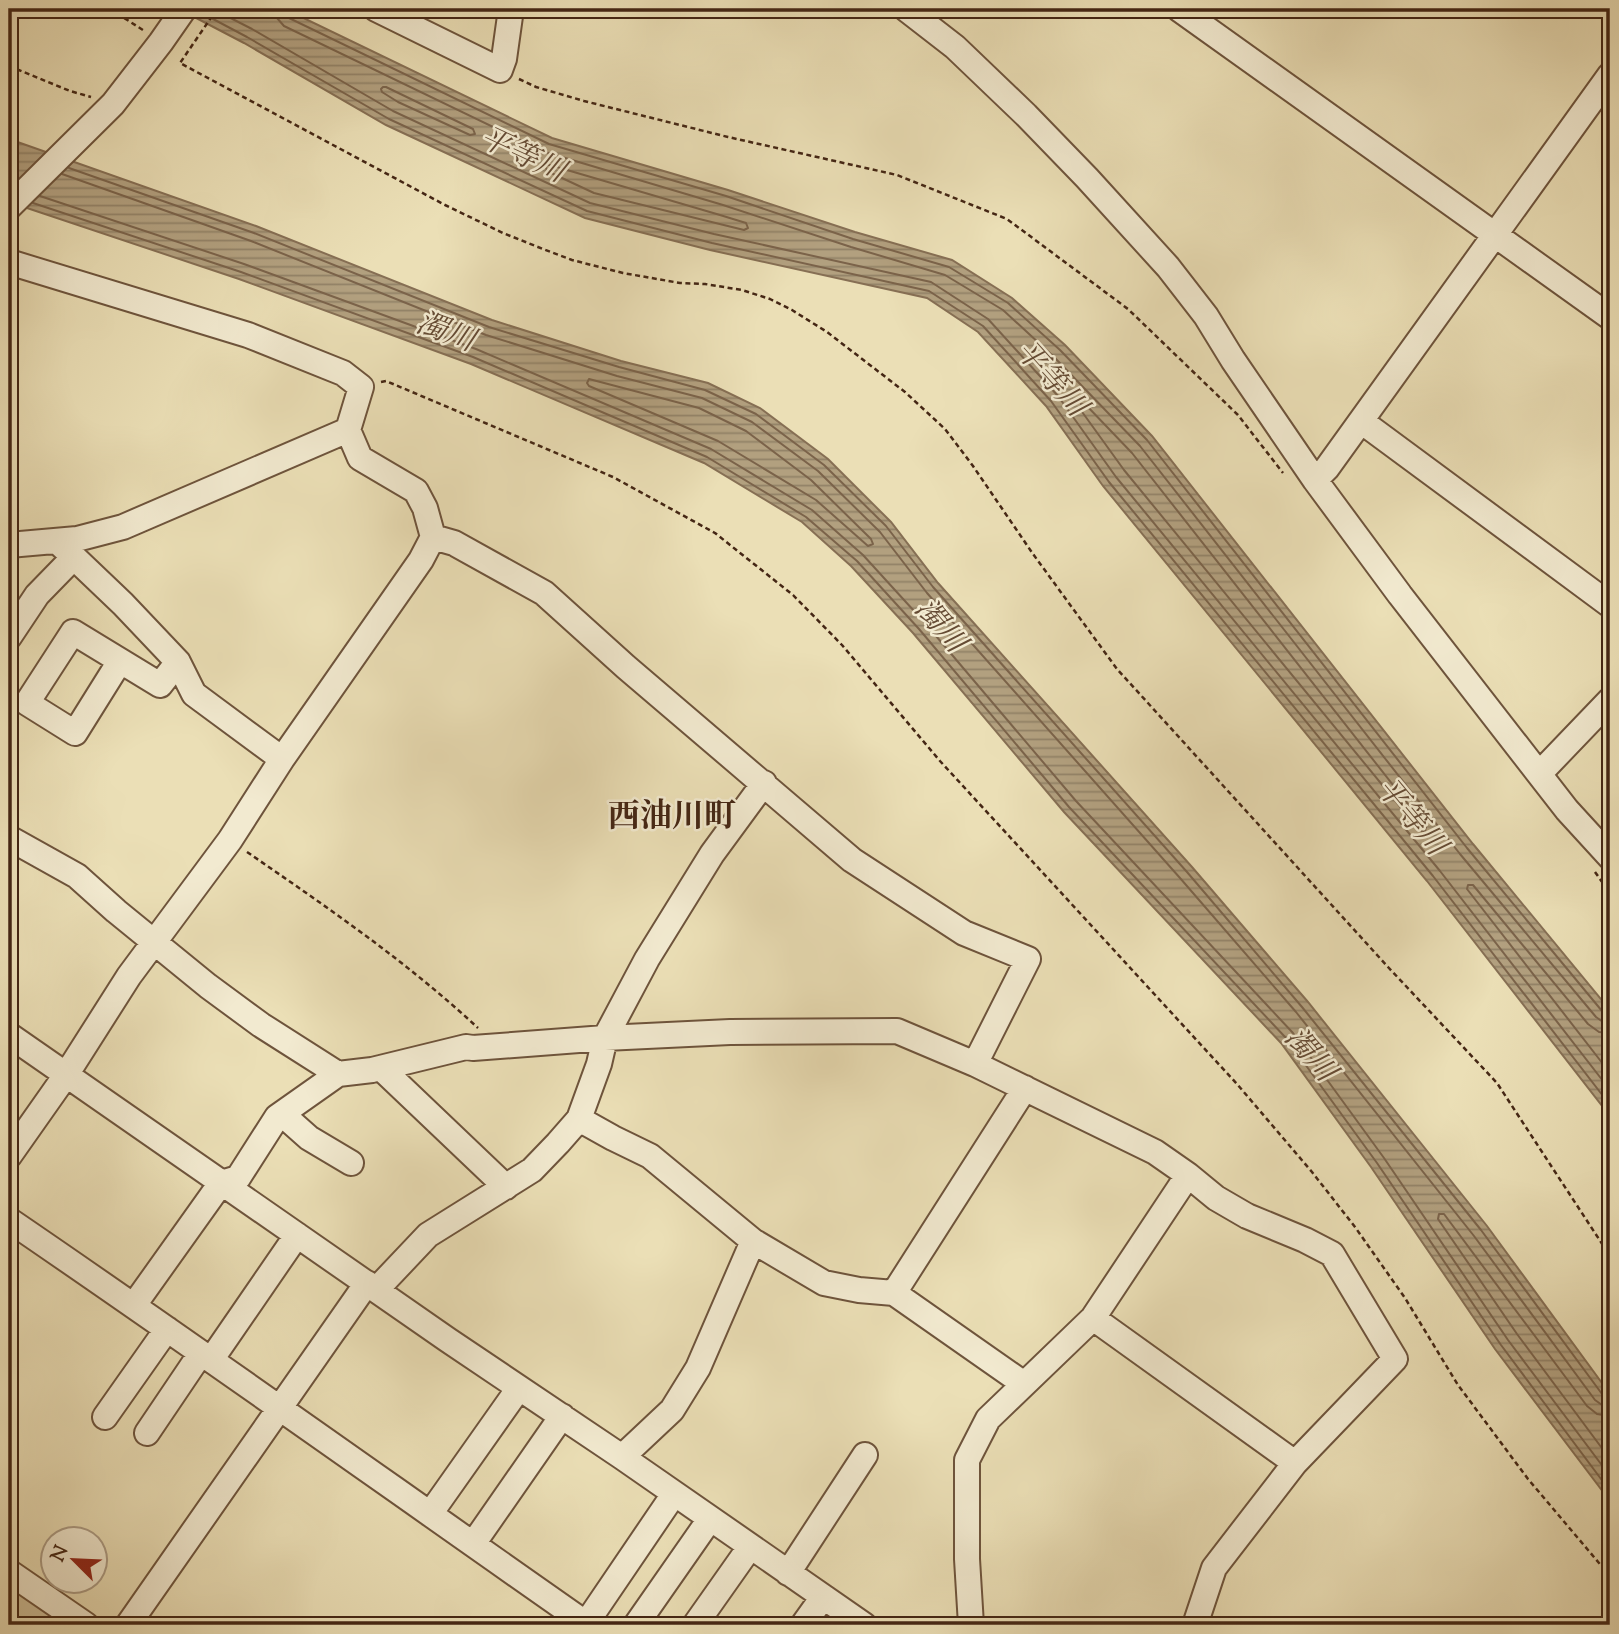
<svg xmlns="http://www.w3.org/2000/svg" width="1619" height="1634" viewBox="0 0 1619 1634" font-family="'Sorts Mill Goudy','Noto Serif JP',serif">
<defs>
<pattern id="water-rules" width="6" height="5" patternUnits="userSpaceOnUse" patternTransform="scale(1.75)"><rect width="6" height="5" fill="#b2a07f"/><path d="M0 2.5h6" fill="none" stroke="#928267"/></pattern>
</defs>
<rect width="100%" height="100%" fill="#ebdfb6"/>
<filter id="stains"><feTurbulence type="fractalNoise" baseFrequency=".00286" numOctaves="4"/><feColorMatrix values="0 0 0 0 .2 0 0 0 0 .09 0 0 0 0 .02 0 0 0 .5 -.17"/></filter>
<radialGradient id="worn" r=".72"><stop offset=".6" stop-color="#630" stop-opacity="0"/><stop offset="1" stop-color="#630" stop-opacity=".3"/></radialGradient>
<!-- park -->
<path fill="#cfc09a" stroke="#8a7357" stroke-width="2" d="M9,1587L65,1625H9Z"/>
<!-- water -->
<path fill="url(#water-rules)" stroke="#866f54" stroke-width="2" d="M179,9H285L552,138L728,190L855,232L952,260L1012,298L1065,345L1152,436L1473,844L1610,1010V1116L1427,881L1103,486L1046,406L978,332L927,298L710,250L585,218L386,125L244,43Z
M9,139L256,226L492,320L621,361L708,383L760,408L828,459L891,522L938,583L1192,867L1308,1002L1487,1226L1610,1394V1501L1495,1349L1371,1167L1281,1043L1064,812L913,633L851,566L802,522L704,463L471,364L239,279L9,202Z"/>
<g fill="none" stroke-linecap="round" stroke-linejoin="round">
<!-- shore -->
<path stroke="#7b634a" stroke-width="2" d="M213,9L252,29L393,111L590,203L714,234L931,282L988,319L1058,396L1116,477L1440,871L1610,1090
M275,9L277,18L284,26L545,152L723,205L851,247L945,275L1003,310L1054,357L1140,446L1460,854L1596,1017L1603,1022L1610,1023
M284,9L285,14L289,18L549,144L726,196L853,239L949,267L1008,303L1060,350L1147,440L1467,848L1602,1011L1606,1014H1610
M198,11L247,37L389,119L587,211L712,243L929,291L983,326L1051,401L1109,482L1433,876L1610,1105
M383,87H386L473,129L475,134L470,135L398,102L382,92L381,89Z
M547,165H550L720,215L746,223L748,228L744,230L594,193L547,171L546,168Z
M69,168L254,233L489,327L619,367L705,390L756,414L824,465L886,526L933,587L1187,872L1302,1007L1481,1230L1602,1394L1606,1397H1610
M62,174L251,241L486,335L617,376L702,398L752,422L818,471L880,532L927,593L1180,878L1296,1012L1474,1236L1595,1400L1602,1405L1610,1406
M40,196L244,264L476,349L711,449L812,510L863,555L925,623L1076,801L1293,1033L1384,1158L1508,1340L1610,1476
M33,203L241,272L473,357L707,457L806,517L857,561L919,629L1069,807L1286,1038L1377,1163L1501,1345L1610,1491
M589,379L699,408L746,431L811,480L871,539L873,544L868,546L816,500L718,441L589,386L587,383Z
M1081,404L1086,405L1132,453L1426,827L1425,831H1420L1124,470L1080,409Z
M1610,1033L1599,1032L1588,1024L1473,885H1468L1467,889L1610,1073
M1610,1416L1597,1414L1587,1406L1444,1214H1439L1438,1219L1517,1334L1610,1459"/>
<!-- minor casing -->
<g stroke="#6e543c" stroke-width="28">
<path id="minor" d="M376,9L500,70L504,59L511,9
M906,9L955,47L1026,115L1087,178L1168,267L1206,316L1233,360L1315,480L1400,595L1567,810L1610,857
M1179,9L1610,317
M9,207L113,104L161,42L184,9
M9,262L248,335L343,373L361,387L348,430L360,458L416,491L425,508L433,537L421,560L282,759L230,840L129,976L66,1075L9,1156
M1361,421L1610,605
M1315,480L1327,468L1610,75
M433,537L454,543L544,593L626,667L852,860L964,933L1028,959L975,1064
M58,542L123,604L178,662L194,694L282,759
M9,545L77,539L123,527L348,430
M9,637L37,595L74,557
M120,661L75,733L27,703L73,632L160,685L178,662
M1540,773L1610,700
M764,783L712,854L647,959L605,1038L599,1064L579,1119L613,1138L650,1156L753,1241L824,1283L859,1290L894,1293L1024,1384
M9,838L77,876L116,911L208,986L261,1025L338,1074
M9,1035L448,1340L622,1457L864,1625
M381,1068L506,1187
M282,1114L309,1138L351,1163
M1188,1175L1216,1198L1247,1216L1305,1240L1332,1254L1395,1359L1295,1463L1214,1568L1195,1625
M9,1220C204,1353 395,1490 588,1625
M376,1290L428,1235L532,1170L558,1143L579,1119
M894,1293L1025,1088
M134,1305L221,1183L238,1178L277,1117L338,1074L372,1070L466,1047L473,1048L605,1038L730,1032L897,1031L975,1064L1155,1152L1188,1175L1093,1318L988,1419L967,1460V1559L971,1625
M1093,1318L1295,1463
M211,1360L297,1235
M105,1417L167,1329
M147,1433L201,1353
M622,1457L672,1410L698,1368L753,1241
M430,1514L519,1388
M473,1544L562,1416
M9,1572L86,1625
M788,1573L865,1455
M128,1625L367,1283
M585,1625L674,1494
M636,1625L710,1519
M695,1625L750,1547
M803,1625L823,1597"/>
</g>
<!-- path -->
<path stroke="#442614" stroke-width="2.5" stroke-dasharray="5 3.5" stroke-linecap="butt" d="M110,9L143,30
M217,9L180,63L445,205L503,233L543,249L572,260L623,273L680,283L705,284L742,290L770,299L792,310L827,332L905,392L945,429L973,466L1033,554L1117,669L1388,967L1497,1083L1610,1256
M9,66L70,91L91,97
M519,79L536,87L584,101L728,137L897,175L1007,219L1128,309L1238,415L1283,473
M381,382L386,381L613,477L715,533L793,595L842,645L940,761L1237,1084L1312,1172L1355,1227L1405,1298L1458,1385L1528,1479L1610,1576
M247,852C327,907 407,962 478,1028
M1595,872L1610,893
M9,1622L13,1625"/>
<!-- minor -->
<use href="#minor" stroke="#f2ead0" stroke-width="24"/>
</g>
<g text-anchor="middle" stroke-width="5" stroke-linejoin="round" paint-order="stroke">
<!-- water labels -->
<g font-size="30" font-style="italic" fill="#654b34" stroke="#f2ead0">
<text transform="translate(523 154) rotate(25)" y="10">平等川</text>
<text transform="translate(446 331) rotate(20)" y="10">濁川</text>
<text transform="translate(1052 378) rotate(48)" y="10">平等川</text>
<text transform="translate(941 625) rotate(49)" y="10">濁川</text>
<text transform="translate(1412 816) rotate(50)" y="10">平等川</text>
<text transform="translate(1311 1054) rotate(49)" y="10">濁川</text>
</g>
<!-- quarter labels -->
<g font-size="32" font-weight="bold" fill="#442614" stroke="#f2ead0">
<text x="672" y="826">西油川町</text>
</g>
</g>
<!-- margin -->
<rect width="1619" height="1634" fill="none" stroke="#ebdfb6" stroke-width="35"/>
<rect x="10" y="10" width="1598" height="1613" fill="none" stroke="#442614" stroke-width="3.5"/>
<rect x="18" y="18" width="1584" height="1599" fill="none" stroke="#442614" stroke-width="2"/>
<!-- north arrow -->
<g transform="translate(74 1560) rotate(294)"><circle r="33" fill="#f2ead0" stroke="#ac9c85" stroke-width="2"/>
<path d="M0-5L12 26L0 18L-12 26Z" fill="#8f2418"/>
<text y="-10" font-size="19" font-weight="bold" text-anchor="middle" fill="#442614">N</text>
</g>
<rect width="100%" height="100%" filter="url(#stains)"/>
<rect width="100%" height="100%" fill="url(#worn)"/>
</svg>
